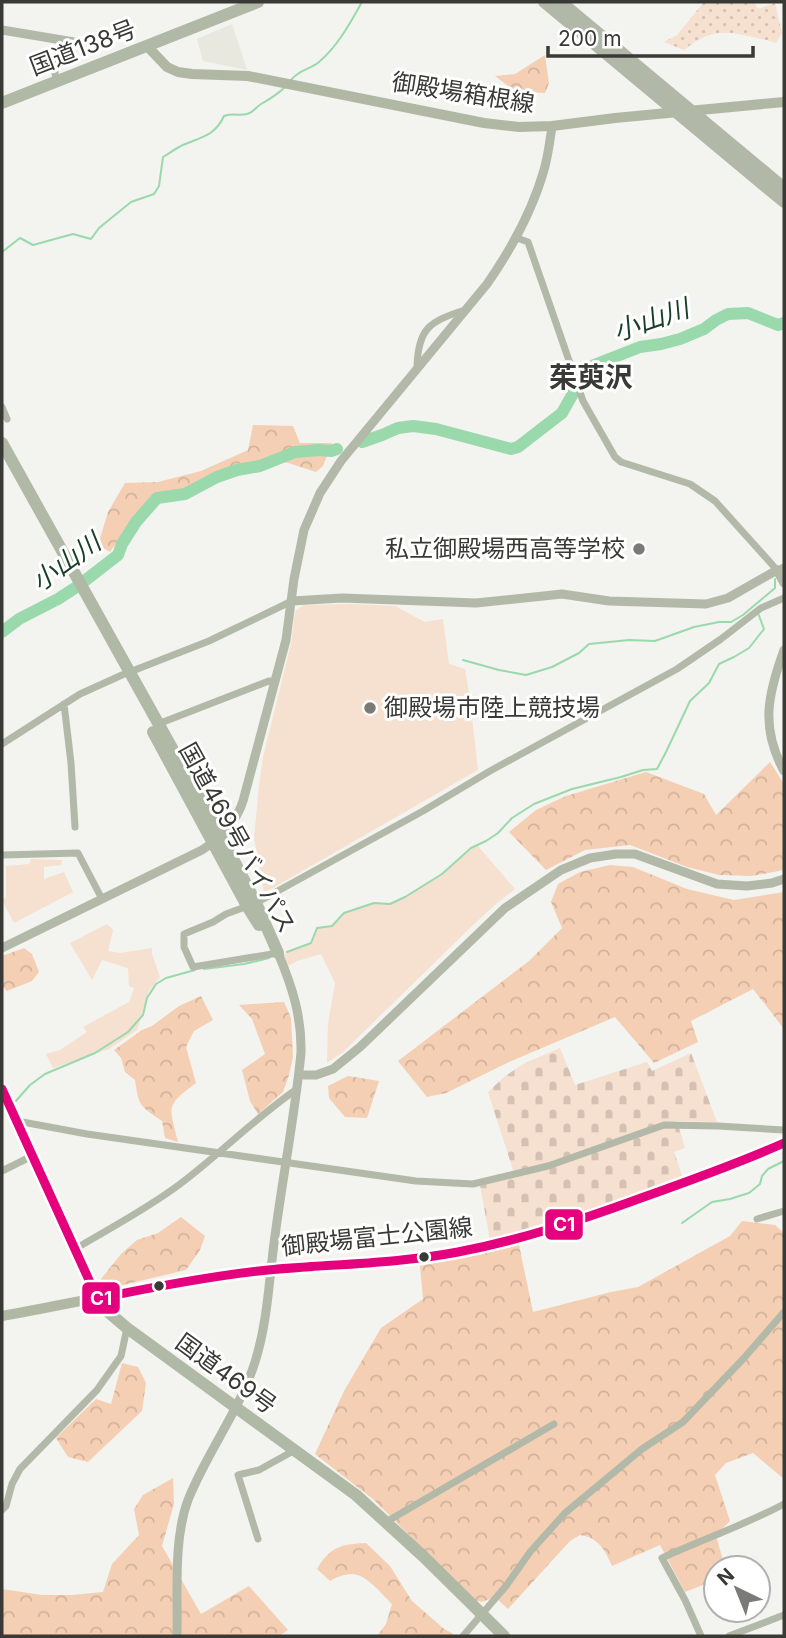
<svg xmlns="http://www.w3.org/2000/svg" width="786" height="1638" viewBox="0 0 786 1638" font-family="Inter,'Noto Sans JP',sans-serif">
<defs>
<pattern id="grass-dots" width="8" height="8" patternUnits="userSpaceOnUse" patternTransform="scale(1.75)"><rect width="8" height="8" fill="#f6e0d0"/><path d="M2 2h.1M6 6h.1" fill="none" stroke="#d4c1b3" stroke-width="1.8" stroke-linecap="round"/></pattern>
<pattern id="forest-crowns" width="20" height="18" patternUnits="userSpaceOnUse" patternTransform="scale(1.75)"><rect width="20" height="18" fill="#f4cfb4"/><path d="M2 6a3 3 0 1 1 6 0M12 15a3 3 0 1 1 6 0" fill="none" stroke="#d2b29b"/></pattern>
<pattern id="cemetery-stones" width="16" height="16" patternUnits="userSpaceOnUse" patternTransform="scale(1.75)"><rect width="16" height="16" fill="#f6e0d0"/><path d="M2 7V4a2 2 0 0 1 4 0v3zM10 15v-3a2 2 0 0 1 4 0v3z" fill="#d4c1b3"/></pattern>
</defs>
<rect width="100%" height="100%" fill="#f3f3ef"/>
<!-- built -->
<path fill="#e8e8de" d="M232,24L247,70L203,61L197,39Z"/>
<!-- grass -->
<path fill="url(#grass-dots)" d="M704,2H754L758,9L775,3L782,33L776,43C763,39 733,31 719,33C706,34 694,42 684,50L664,42L677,35Z"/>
<!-- forest -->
<path fill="url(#forest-crowns)" d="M545,55L549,83L545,93L528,92L521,96L495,76L515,74Z
M253,425L293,426L300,443H332L323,466L316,472L282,461L250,473L150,499L110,552L98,545L108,512L125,483L158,482L201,471L248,450Z
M770,762L784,784V870L752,876L719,875L687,867L630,845L585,850L546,870L509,832L536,810L566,796L646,772L704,794L716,815Z
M610,865L633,867L687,889L734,900L784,892V1029L753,989L691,1021L698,1042L654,1063L615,1017L509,1062L446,1093L427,1097L398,1061L529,961L562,928L551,902L558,884L580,872Z
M24,948L32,954L39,972L32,981L7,991L2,986V956Z
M201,996L213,1020L194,1031L186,1047L196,1083C165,1106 169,1106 178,1142L165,1138L162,1121C140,1106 139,1107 135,1080L125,1072L121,1058L114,1050L142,1030L152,1026L179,1006Z
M284,1002L291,1018L293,1057L289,1075L283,1092L258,1114L250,1101L242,1070L265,1054L252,1019L239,1005Z
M348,1076L379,1081L367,1118L345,1117L329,1098L328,1086Z
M181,1217L205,1236L200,1250L186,1270L106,1289L101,1279L121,1254L137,1240L158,1233Z
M742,1221L775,1225L784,1233V1479L753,1453L726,1463L715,1475L730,1521L716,1535L725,1568H716V1580L685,1592L660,1545L612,1566C605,1550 599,1538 580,1535L570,1541L508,1609L495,1597L482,1602L474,1600L374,1500L315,1454L344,1391L381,1328L423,1299L420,1266L519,1245L533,1312L611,1292L638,1287L730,1236Z
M122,1363L138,1367L146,1383L142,1411L88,1462L68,1457L56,1438L96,1399L111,1404Z
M173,1478L174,1504L162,1546L201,1614L249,1586L288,1630L279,1636H2V1589L42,1595H72L103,1592L112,1564L139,1535L134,1509L143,1495Z
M366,1543L390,1566L412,1601L443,1628L453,1634V1636H377L386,1624L392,1604C384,1596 368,1577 357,1575C349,1572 337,1577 330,1581L317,1569C330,1547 341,1544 366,1543Z"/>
<!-- cemetery -->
<path fill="url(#cemetery-stones)" d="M560,1048L575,1085L647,1062L652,1071L691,1053L717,1122L677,1121L685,1148L674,1152L683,1178L553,1224L490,1240L480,1185L515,1176L488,1092L504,1077L523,1064Z"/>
<!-- park -->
<path fill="#f6e0d0" d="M353,604L395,606L425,622L443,619L449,664L465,669L470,700L478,770L264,893L254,838L259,786L263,757L291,644L295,611L304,605Z
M477,845L515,889L497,903L472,926L343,1052L327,1063L328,1024L335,983L321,954L297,961L288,966L282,955L311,943L317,928L332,926L344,913L374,903L390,904L405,897L434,880Z
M31,859L62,860L61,865L44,867V879L64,872L73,892L14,923L2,900L6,897V866L29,864Z
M107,924L113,930L108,951L120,953L152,948V954L160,977L149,991L137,1030L109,1049L53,1068L46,1054L60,1050L87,1032L83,1027L129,1002L134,988L129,986L128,968L102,960L92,980L70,943Z"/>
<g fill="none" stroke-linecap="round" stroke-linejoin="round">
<!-- stream -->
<path stroke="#99d9ac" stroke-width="2" d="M291,80C300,69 309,70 319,62C338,46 350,23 362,2
M2,252L20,238L33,245L73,234L91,239L99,228L131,202L154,194L159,186L163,157C170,153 176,148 183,145C201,137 215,136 224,116C234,113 239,116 247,114C253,113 256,107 261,104C270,99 277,95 285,87
M463,660L499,670L526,675L552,667L579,653L589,644L629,640L655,641L694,627L719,622H731L743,615L775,588V579
M287,952L311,943L317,928L332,926L344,913L374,903L390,904L405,897L442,874L471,848L486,841L498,833L512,818L534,804L572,789L621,777L643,770L657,769L666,752L690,701L709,683L719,664L734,657L749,648L764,629L758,613
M204,969L244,964L269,958
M15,1102L30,1085L45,1074L95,1053L128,1032L143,1015L147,998L156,984L166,978L195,970
M2,1107L3,1108
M682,1223L712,1202L730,1199L749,1193L760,1184L762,1176L768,1169L784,1161"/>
<!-- river -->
<path stroke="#99d9ac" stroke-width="12" d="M362,442L382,435L398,428L413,426L436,429L511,449L518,447L562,413L580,381L594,365L640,347L661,344L680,339L704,329L716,320L728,314L748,313L778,325L784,323
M2,632L19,619L58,599L78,586L118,555L122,544L136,522L157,498L185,494L217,477L237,470L260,466L295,452L319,450L331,451L337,449"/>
<!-- minor -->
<path stroke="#b2b9a8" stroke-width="7" d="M57,81C51,67 58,54 63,40
M517,238L528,242L583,401L615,457L621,462L690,484L715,501L777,570L784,567
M417,367C418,328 430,321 465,310
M2,407L7,419
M64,704L71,763L75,827
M158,724L269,681H274
M2,744L80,694L122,675L209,641L292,601
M2,855L78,853L102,899
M278,953L193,967L184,947V934L213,922L226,914L256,903L423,811L490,771L677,669L721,639L761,608L784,598
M17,1121L87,1134L416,1181L473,1184L548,1166L664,1125L718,1126L784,1130
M2,1171L32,1156
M757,1219L784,1211
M75,1249C110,1228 147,1209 180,1184C220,1154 255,1118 297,1089
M2,1510L6,1506L12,1484L20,1469L97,1390L121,1356L127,1328
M386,1522L554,1424
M258,1539L238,1475L259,1470L295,1450
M463,1636L506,1586L530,1552L565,1513L642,1449L683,1422L744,1358L784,1312
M701,1636L685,1600L662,1558C703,1539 745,1525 784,1504
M729,1636L784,1615"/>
<!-- tertiary -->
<path stroke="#b2b9a8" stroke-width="9" d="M2,30L74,42
M292,601L342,598L476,603L562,594L609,601L706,604L728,598L777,570L784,583
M784,650C768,694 760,727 784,771
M2,948L202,850C221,838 236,823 243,801L286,640L294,579L304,530L320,493L341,461L487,284C512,248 532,212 544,170C548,156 550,141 552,126
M299,1075H316L333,1069L360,1047L505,908L561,870L590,858L616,854H635L717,884L747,886L772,883L784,879
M177,1636C178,1594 173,1540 188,1500C207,1452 240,1410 255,1362C268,1321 269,1278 275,1236C283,1175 295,1114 301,1053C302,1017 292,986 278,953"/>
<!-- secondary -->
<path stroke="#b0b8a4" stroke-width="10" d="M147,46L167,67L178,72L192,74L248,76L484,123L519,127L552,126L615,118L784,102"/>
<!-- primary -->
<path stroke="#b0b8a3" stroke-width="10" d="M2,1316C90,1300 178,1280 268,1270C331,1263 395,1264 458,1252C519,1241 577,1221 636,1200C686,1182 736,1165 784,1143"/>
<!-- trunk -->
<path stroke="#b0b8a6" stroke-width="12" d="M2,103L258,2
M2,443L221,836L256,903L278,953
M153,732L247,906L259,925
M2,1089L100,1305L127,1328L356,1495L424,1557L504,1636"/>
<!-- motorway -->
<path stroke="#b1b8a8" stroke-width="12" d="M544,2L784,202
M561,2L784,188"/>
<!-- bus-1 casing -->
<g stroke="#fff" stroke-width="14">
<path id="bus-1" d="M2,1089L94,1291L96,1299C153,1287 210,1276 268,1270C332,1264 395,1264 458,1252C521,1240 581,1220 641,1198C689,1181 737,1164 784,1143"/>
</g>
<!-- bus-1 -->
<use href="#bus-1" stroke="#e5007d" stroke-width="9"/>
</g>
<!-- markers -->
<g fill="#7a7a77" stroke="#fff" stroke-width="2.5">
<circle cx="639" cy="549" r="7"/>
<circle cx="370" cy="708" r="7"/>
</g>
<g fill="#393936" stroke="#fff" stroke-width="2.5">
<circle cx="424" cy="1257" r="6"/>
<circle cx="159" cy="1286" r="6"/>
</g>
<g text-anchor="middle" stroke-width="6" stroke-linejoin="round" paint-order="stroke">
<!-- street labels -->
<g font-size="24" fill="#393936" stroke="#fff">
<text transform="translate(83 48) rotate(-21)" y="8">国道138号</text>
<text transform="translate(463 93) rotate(9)" y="8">御殿場箱根線</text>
<text transform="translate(237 838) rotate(61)" y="8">国道469号バイパス</text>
<text transform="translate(377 1237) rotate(-6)" y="8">御殿場富士公園線</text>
<text transform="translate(226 1374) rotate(36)" y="8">国道469号</text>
</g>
<!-- poi labels -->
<g font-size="24" fill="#393936" stroke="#fff" text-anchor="end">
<text x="625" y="557">私立御殿場西高等学校</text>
<text x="384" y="716" text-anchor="start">御殿場市陸上競技場</text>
</g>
<!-- water labels -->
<g font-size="26" font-style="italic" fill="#193f26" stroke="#fff">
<text transform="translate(651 320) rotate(-19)" y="9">小山川</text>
<text transform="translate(66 562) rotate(-36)" y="9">小山川</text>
</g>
<!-- quarter labels -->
<g font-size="28" font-weight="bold" fill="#393936" stroke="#fff">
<text x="591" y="387">茱萸沢</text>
</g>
</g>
<g stroke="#fff" stroke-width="2.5">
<rect x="544" y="1208" width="40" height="33" rx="7" fill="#e5007d"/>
<rect x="81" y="1281" width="40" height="34" rx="7" fill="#e5007d"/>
</g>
<g font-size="19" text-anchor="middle" font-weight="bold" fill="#fff">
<text x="564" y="1231">C1</text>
<text x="101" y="1305">C1</text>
</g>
<!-- border -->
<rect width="786" height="1638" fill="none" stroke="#393936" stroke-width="7"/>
<!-- north arrow -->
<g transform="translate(737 1589) rotate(317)"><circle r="33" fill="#ffffff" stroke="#b0b0af" stroke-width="2"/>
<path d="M0-5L12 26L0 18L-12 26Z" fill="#7a7a77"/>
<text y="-10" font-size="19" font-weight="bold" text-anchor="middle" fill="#393936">N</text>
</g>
<!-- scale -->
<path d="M548 46v10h205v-10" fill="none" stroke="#393936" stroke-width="3.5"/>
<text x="558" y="46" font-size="21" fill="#393936" stroke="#ffffff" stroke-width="5" paint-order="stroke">200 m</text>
</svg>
